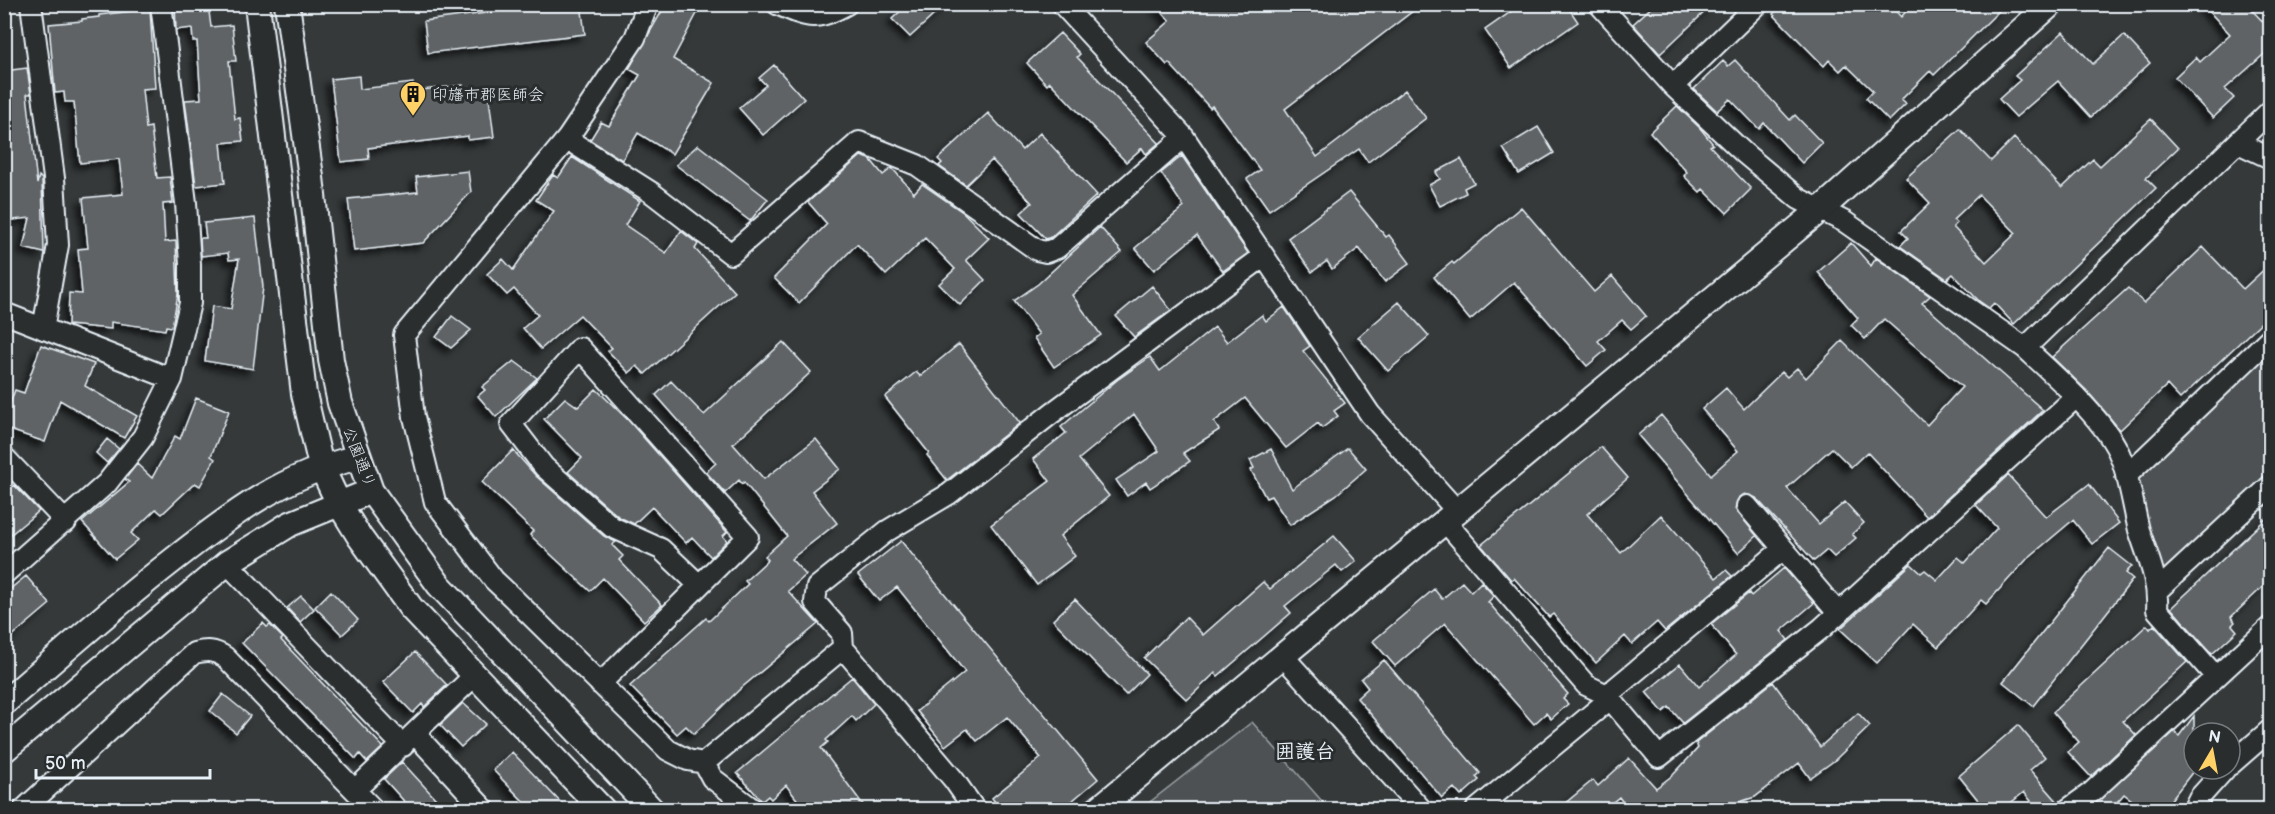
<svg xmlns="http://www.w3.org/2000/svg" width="2275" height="814" viewBox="0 0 2275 814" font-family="'Balsamiq Sans','Klee One',sans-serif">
<defs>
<filter id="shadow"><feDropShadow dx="-5.5" dy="5.5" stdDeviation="3" flood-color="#0009"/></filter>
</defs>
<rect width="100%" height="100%" fill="#35393a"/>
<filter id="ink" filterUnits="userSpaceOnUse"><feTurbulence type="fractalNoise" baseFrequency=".0167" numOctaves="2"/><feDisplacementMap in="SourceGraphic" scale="12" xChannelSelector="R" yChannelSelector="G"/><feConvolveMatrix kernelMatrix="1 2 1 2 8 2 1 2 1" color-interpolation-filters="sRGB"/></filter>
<g filter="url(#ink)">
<!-- green -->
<path fill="#4d5152" stroke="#9aa1a5" stroke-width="1.5" d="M2270,347V472L2159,579L2135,485L2138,473Z
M1252,722L1329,809H1141Z"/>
<!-- building -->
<path fill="#5f6365" stroke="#e8f1f8" stroke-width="1.5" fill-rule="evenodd" filter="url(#shadow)" d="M175,4H208L211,27L232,25L236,61H229L235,119L240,118L243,141L221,143L225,183L196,186L185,100L201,99L197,41H193L192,28L176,30Z
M556,4H581L585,34L428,53L424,21Z
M666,4H702L673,59L714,83L672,154L638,133L622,160L590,140L601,122L609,126L640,75L629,69Z
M908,4H946L910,37L892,19Z
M1155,4H1422L1285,109L1317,157L1405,90L1426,118L1368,162L1359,149L1269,210L1247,179L1260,170L1212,106L1210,108L1169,63L1167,65L1146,42L1170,21Z
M1522,4H1566L1578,22L1511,68L1485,30Z
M1655,4H1713L1660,54L1633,24Z
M1783,4H1889L1901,17L1913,4H2006L1934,75L1930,71L1901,100L1906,104L1889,121L1866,98L1873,91L1846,65L1840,71L1829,60L1824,66L1773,14Z
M2202,4H2246L2271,30V48L2225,89L2234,98L2213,118L2175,77L2196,57L2200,62L2230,34Z
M150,9L155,88L142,89L146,128L151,127L157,178L170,177L173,203L163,204L165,242L176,241L178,294L172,327L166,326L165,330L111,322V329L68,325L69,293L82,294L78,249L88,248L83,198L123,194L119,159L80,163L74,102H65L64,92L55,93L49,24L82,21V19L99,17V15Z
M2063,32L2093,64L2124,35L2150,63L2091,117L2058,81L2016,117L1999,99L2020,80L2015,76Z
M1060,33L1080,54L1077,57L1159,143L1146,154L1142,148L1126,162L1050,82L1047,85L1027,63Z
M1735,60L1790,120L1795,115L1822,143L1802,163L1764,123L1759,129L1730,99L1717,111L1694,89L1723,61L1728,66Z
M774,65L804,99L763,135L739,108L766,85L759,78Z
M27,68L31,94H27L37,184L39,176L42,179L44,253L23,248L30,218L4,221V71Z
M359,76L360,89L413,83L414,91L463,85L464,92L488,90L494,137L468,140V136L368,148L369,159L341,162L331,79Z
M1677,106L1700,128L1713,144L1710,146L1751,189L1727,213L1703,189L1700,192L1684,176L1687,172L1650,132Z
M988,113L1022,150L1040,133L1097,195L1051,237L1046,239L1021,213L1032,203L992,160L966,185L939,166L942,163L938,159Z
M2151,119L2178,148L2146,178L2156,188L2014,324L1994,303L1989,308L1979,301L1953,274L1947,279L1900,246L1908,238L1901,231L1930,203L1906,178L1960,129L1991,161L2014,138L2062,188L2093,159L2100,166ZM1979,195L2016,233L1986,262L1953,227L1957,223L1953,220Z
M1538,127L1554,153L1519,174L1503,148Z
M698,145L768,199L750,221L676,165Z
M861,156L870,159L883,175L892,168L914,193L922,184L964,213L989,238L966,260L985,280L960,305L939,284L955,269L925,238L886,275L857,244L799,303L774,278L827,224L808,202Z
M1182,156L1248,253L1223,271L1197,235L1154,270L1135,248L1184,207L1161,173Z
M572,157L640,201L625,225L666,253L681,231L698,244L695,249L735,292L645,374L637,366L629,373L608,351L612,348L580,315L541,349L523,328L538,315L514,289L507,295L487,274L503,259L513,270L554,211L536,200L553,175L558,178Z
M1461,159L1474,183L1464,188L1466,193L1440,206L1429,185L1440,179L1436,172Z
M468,171L471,192L423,243L354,251L348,199L418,192L416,177Z
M1349,192L1386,237L1389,235L1410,263L1385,282L1359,248L1332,269L1327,261L1312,272L1288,238Z
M1521,207L1594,292L1612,276L1646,316L1631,329L1622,320L1598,341L1606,350L1587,366L1514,282L1470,320L1434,277L1452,262L1454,264Z
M255,218L263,287L253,369L205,361L212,306L231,309L239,259L229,260L228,253L201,256L200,238H206L204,223Z
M1100,227L1122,252L1072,295L1101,335L1054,367L1034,338L1039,334L1014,301L1038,284Z
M1851,243L1871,266L1876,258L1930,296L1922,303L2043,410L1927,517L1867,452L1851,467L1832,448L1787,488L1819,524L1845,502L1864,523L1852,534L1856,538L1834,557L1827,550L1814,561L1756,498L1745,494L1739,497L1735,509L1757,536L1738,553L1638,435L1661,415L1711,475L1738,451L1702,409L1726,388L1744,409L1782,372L1787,377L1797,368L1806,378L1842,341L1927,425L1962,387L1884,319L1865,339L1851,325L1858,318L1818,272Z
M2203,247L2243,289L2271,263V313L2180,399L2167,385L2120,430L2087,391L2052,357L2128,288L2144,303Z
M1152,286L1171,310L1134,337L1116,316Z
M1399,302L1429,336L1388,371L1358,337Z
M1284,307L1310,346L1303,351L1345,403L1334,411L1338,416L1322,428L1318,423L1286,448L1245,398L1214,422L1219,430L1183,453L1190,461L1150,488L1146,482L1127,496L1116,480L1159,451L1134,414L1079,459L1109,496L1060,536L1075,556L1037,585L991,525L1050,481L1033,459L1066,433L1061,427L1117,380L1150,357L1160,371L1215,327L1227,342L1262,315L1266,321Z
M452,316L471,330L451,348L436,337Z
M783,342L811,372L733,444L764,479L816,439L840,469L812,491L837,523L791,559L806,575L788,591L818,624L740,689L694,734L686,726L677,734L630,686L706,618L709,621L748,584L745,581L768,560L765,556L787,536L744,482L742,484L739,480L725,493L706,472L716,463L656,395L671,381L704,415Z
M959,344L1020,423L947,480L927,455L929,453L885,397L916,372L920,376Z
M41,345L94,364L85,386L137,416L124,438L60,400L45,442L4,428V419L15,390L24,393Z
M514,361L537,378L496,417L478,396L485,390L482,387Z
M596,389L628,420L727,532L723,536L727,541L711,557L692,537L686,543L652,507L634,524L619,517L568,472L582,458L544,419L565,398L578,407Z
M196,398L229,411L211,456L215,459L200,486L195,483L162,514L156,509L131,533L138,540L115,559L82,522L129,482L125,479L137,464L152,478L175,436L180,439Z
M107,439L119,449L107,463L96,453Z
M1601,447L1628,478L1587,514L1621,553L1661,515L1716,578L1726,570L1732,576L1665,631L1657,622L1632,644L1625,636L1596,663L1553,614L1549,617L1514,578L1511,580L1481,545Z
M1348,448L1366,469L1336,495L1290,525L1271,496L1266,498L1251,470L1254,468L1250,460L1271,449L1292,489Z
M513,450L536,476L604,536L616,542L612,545L623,556L619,560L662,605L644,621L603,578L590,591L530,535L533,531L482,482Z
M2008,475L2046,517L2089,484L2119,523L2092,544L2073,520L2028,558L1986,604L1981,600L1938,647L1913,624L1877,663L1840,629L1911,564L1921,573L1925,570L1937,580L1958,557L1965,563L1997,528L1976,505Z
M14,485L39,511L4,540V494Z
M2271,514V579L2231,617L2235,622L2232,625L2237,631L2212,654L2171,608Z
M1334,536L1356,561L1342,572L1336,565L1285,606L1291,613L1218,676L1215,673L1187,700L1144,658L1186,617L1203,635L1263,582L1270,589Z
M901,541L1098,779L1061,810H1001L992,798L1041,758L1007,717L977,741L967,729L945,746L917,711L965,672L897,587L879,601L858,575Z
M2109,548L2132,566L2126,573L2133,579L2033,706L2003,682Z
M1784,568L1814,603L1781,631L1788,640L1683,723L1669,707L1663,712L1646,692L1680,664L1699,687L1736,655L1711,624L1749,593L1751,596Z
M26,576L50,604L4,643V594Z
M1462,582L1471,592L1481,582L1494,596L1488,602L1568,694L1563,699L1568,704L1551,719L1546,713L1534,724L1445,623L1395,666L1373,641L1434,589L1442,599Z
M331,591L358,620L342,635L315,607Z
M301,596L314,609L300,622L287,608Z
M1075,599L1147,674L1126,695L1053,620Z
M263,623L267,627L270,625L283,638L281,640L383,747L367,762L360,754L356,759L242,643Z
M2147,625L2150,629L2154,625L2187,662L2123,721L2136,735L2091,777L2068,752L2079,742L2053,712Z
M415,652L447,685L424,707L422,704L413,713L383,682Z
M1384,660L1480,773L1476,777L1479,780L1461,796L1454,788L1442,798L1357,698L1368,688L1361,679Z
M852,677L874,704L856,721L852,716L826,740L828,742L821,748L867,810H805L786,785L771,799L768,796L762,801L737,773Z
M1773,682L1820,747L1858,713L1870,726L1835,760L1810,778L1799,763L1755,797L1733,804L1705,810H1629L1619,797L1603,810H1557L1593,780L1598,786L1629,758L1656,788L1673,775L1698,748L1696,743Z
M223,694L250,716L236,733L210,711Z
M463,703L486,724L461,747L440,725Z
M2194,716V770L2163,810H2145L2124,794L2110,810H2088L2174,732L2179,736Z
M2018,725L2045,757L2030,770L2058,802L2055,810H2038L2024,792L2002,810H1986L1959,776Z
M512,752L568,810H532L493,770Z
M402,762L446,810H412L384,779Z"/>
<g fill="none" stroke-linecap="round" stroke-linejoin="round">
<!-- minor casing -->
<g stroke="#e8f1f8" stroke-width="24">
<path id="minor" d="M31,4L54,178L58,245L43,329
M648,4L635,38L567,139L404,335L414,417L435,502L494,580L512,597L668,750L688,760L704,763L843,648L842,633L815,602L817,587L887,531L949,494L1052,413L1264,256
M777,4C809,18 815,22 847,4
M1062,4L1184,137L1370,414L1456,510
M1599,4L1673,86L1744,153L1799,199L1845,222L2025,348L2270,111
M1673,86L1758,4
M567,139L652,193L731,254L859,142L917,165L1037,250L1046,252L1057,248L1184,137
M2238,143L2270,158
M4,313L172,379
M2025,348C2053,374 2108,422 2121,458C2130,481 2133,506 2139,530C2148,558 2159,580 2157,610L2216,677
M4,457L66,522
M2126,476L2270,338
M1747,506L1838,613
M1444,520L1586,685L1607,695
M1783,549L1607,695L1659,757L1822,628L2075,398
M227,563L403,746
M4,574L107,483L143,437L172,379L190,303V264L186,203L161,4
M2159,589L2270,486
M843,648L954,780L975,810
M1282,655L1422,810
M600,684L748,537L580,348L511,424L544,467L612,527L661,549L699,585
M415,734L485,810
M704,763L712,778L754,810
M2230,765L2270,730
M356,789L474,676
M23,810L194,653C207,650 214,650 225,657L374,810
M1476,810L1610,699
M2067,810L2092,792L2270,627
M2193,810L2199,798L2225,769"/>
</g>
<!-- tertiary casing -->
<g stroke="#e8f1f8" stroke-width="28">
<path id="tertiary" d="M257,4L304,394L321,466L338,502L359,536L411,608L603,810
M287,4L311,177L331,360L340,403L371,491L439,585L652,810
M4,703C60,655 114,606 172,561C233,513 283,475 359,457
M4,750L227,563L290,524L371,491
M1097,810L1820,210L2051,4"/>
</g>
<!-- minor -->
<use href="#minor" stroke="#2a2d2e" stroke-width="20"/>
<!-- tertiary -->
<use href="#tertiary" stroke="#2a2d2e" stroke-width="24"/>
</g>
</g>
<!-- icons -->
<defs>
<g id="building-pin" transform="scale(1.35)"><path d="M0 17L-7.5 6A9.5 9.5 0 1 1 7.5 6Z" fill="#ffd166" stroke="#2a2d2e"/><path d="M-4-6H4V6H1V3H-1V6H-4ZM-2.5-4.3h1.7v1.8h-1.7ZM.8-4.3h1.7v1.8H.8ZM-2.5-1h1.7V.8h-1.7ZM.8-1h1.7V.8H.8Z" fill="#111"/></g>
</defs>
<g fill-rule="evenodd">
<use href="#building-pin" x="413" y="94"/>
</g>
<g text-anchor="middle" stroke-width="6" stroke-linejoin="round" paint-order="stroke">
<!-- poi labels -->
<g font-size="16" fill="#e8f1f8" stroke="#2a2d2e" text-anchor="start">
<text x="432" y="100">印旛市郡医師会</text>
</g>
<!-- street labels -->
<g font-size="16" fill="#e8f1f8" stroke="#2a2d2e">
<text transform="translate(360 457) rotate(69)" y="6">公園通り</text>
</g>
<!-- quarter labels -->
<g font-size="20" font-weight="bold" fill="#e8f1f8" stroke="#2a2d2e">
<text x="1305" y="758">囲護台</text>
</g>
</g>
<!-- margin -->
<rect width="2275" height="814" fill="none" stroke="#2a2d2e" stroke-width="24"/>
<rect x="12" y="12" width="2251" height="790" fill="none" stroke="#e8f1f8" stroke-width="2" filter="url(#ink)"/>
<!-- north arrow -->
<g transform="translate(2212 751) rotate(10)"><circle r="28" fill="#2a2d2e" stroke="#767b7f" stroke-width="1.5"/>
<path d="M0-4.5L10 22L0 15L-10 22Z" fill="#ffd166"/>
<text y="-9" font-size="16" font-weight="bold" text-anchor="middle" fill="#e8f1f8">N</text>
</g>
<!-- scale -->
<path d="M36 769v9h174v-9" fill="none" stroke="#e8f1f8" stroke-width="3"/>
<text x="45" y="769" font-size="18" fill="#e8f1f8" stroke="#2a2d2e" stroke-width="4.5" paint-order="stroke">50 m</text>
</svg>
